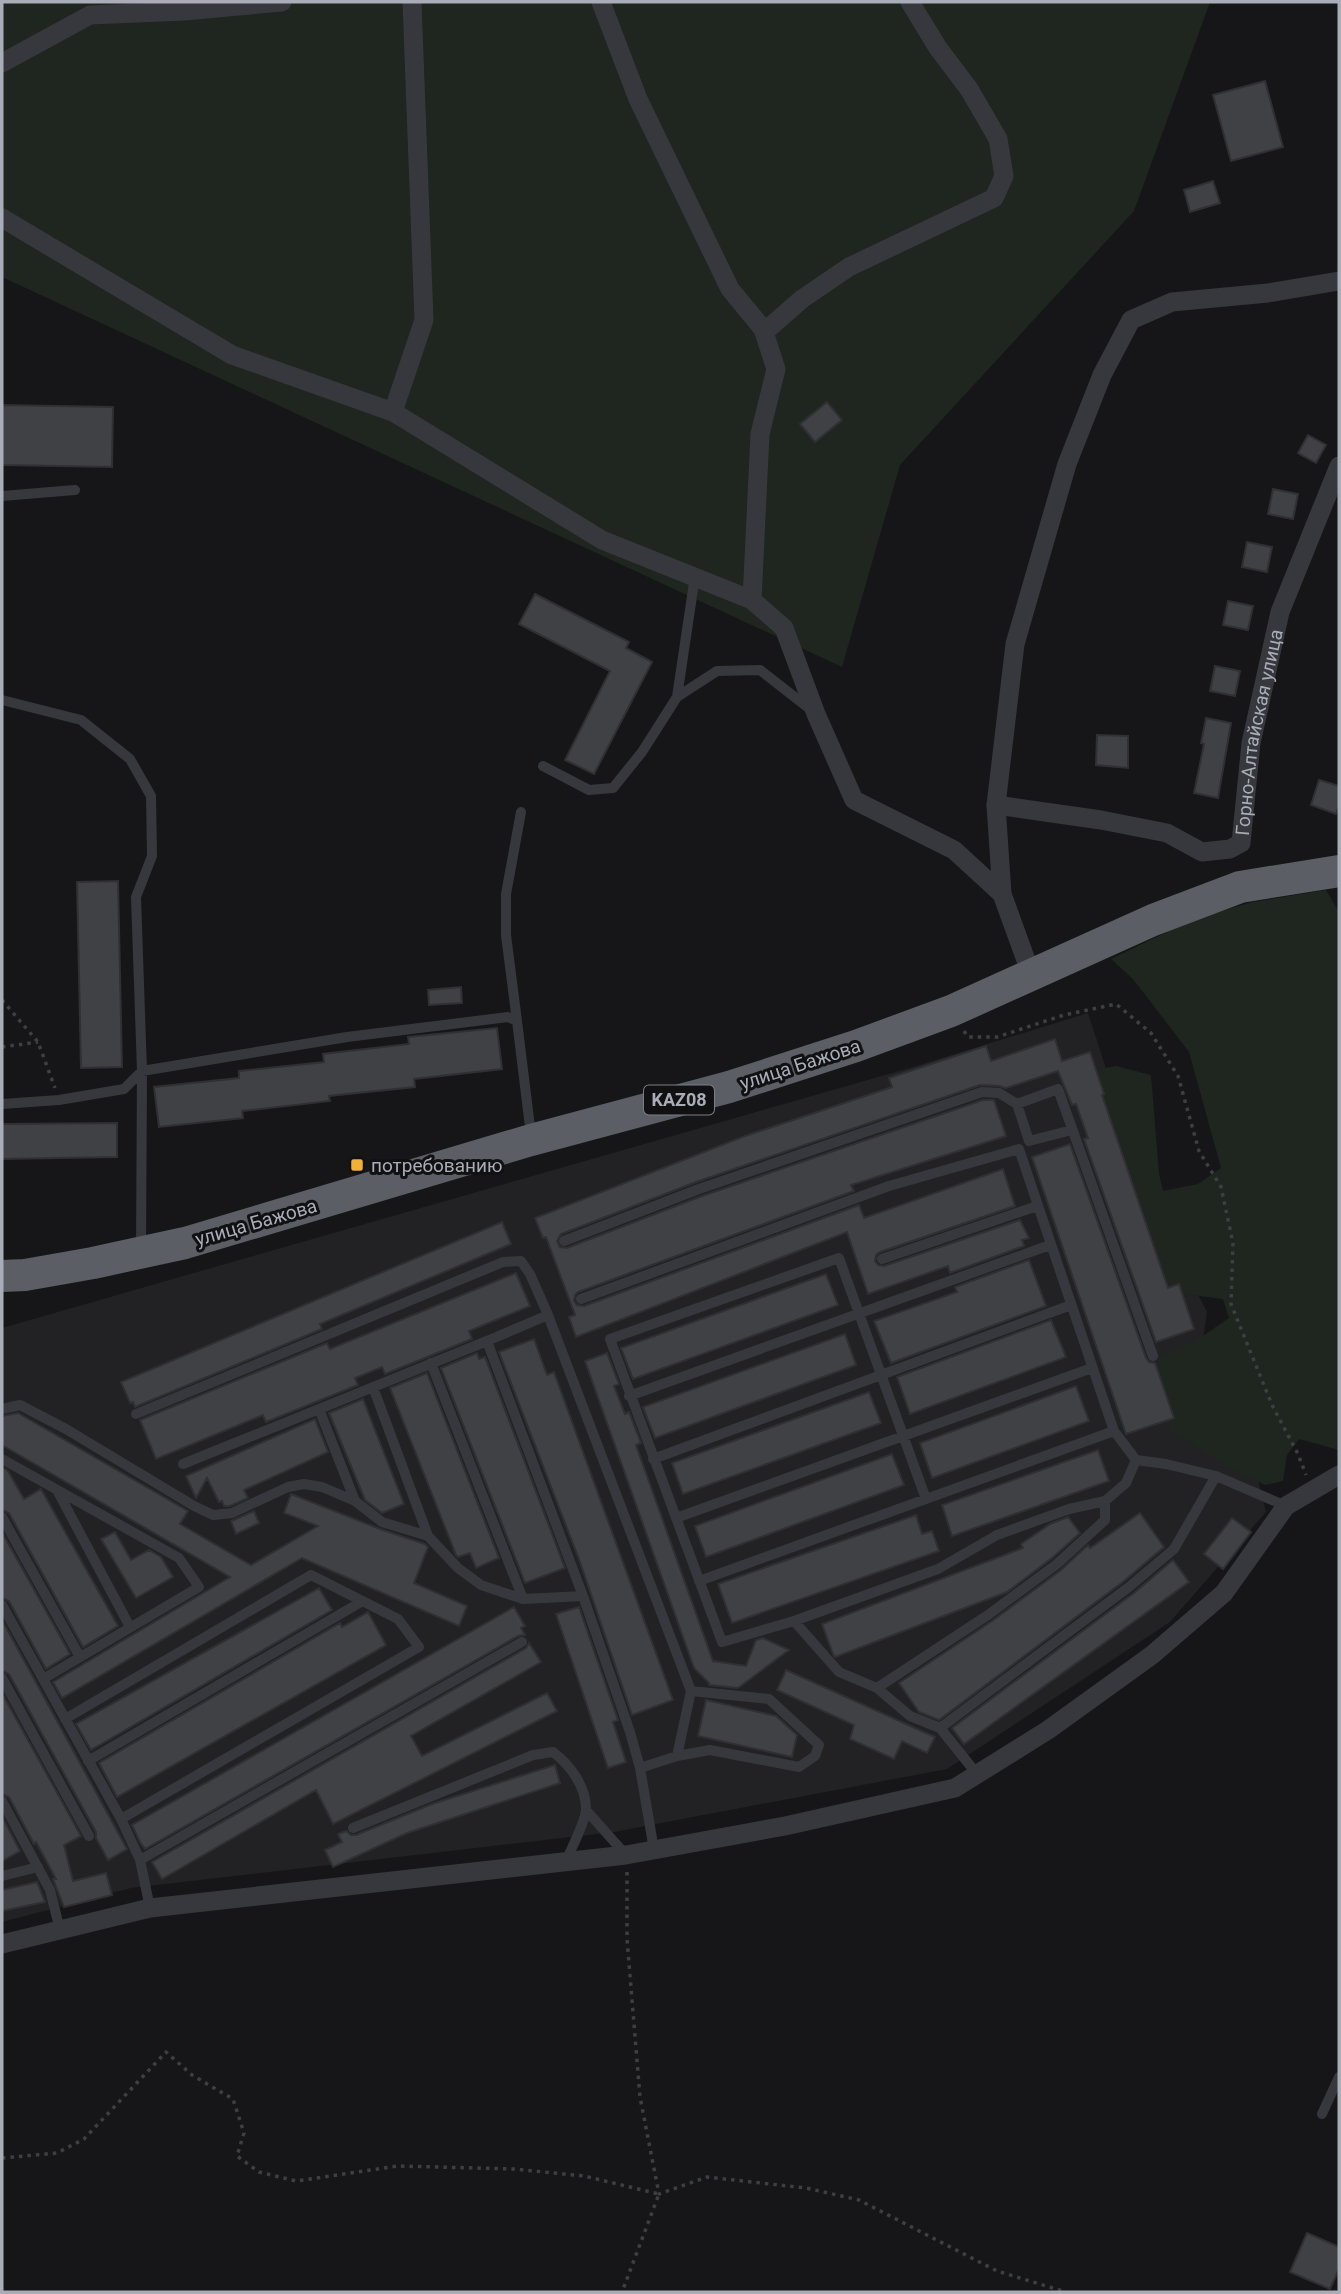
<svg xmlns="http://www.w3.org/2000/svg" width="1341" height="2294" viewBox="0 0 1341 2294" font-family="Roboto,sans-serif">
<rect width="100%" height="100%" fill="#161618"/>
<!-- built -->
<path fill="#222225" d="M1088,1013L1147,1195L1207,1312L1195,1395L1258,1480L1266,1512L1170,1622L947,1769L614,1832L131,1888L2,1922V1328L913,1067Z"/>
<!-- green -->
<path fill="#1e261f" d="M2,2H1210L1134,211L900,465L842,667L2,277Z
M1326,890L1339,912V1450L1299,1439L1287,1455L1283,1481L1265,1485L1223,1464L1171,1431L1160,1412L1158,1358L1197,1340L1229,1318L1223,1299L1163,1291L1094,1070L1116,1066L1151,1075L1159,1173L1163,1191L1198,1184L1221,1168L1189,1052L1133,979L1111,959L1196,918L1253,902Z"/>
<!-- building -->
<path fill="#404145" stroke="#303034" stroke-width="2" d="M1265,81L1283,147L1231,161L1213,95Z
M1213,181L1220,203L1190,212L1184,190Z
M827,402L842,420L815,442L800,424Z
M2,405L113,407L112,467L2,465Z
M1308,435L1326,445L1316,463L1298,453Z
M1273,489L1298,494L1293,519L1268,514Z
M1247,542L1272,547L1267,572L1242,567Z
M535,594L629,642L626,648L652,662L594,774L565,760L610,671L519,624Z
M1228,601L1253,606L1248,630L1223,625Z
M1215,666L1240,671L1235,696L1210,691Z
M1206,718L1231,723L1218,798L1194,793L1204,744L1201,743Z
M1097,735L1128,736V768L1096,765Z
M1319,780L1339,786V806L1336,814L1311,805Z
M118,881L122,1067L81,1068L77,882Z
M461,987L462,1003L429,1005L428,990Z
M497,1028L502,1069L414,1079L415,1087L329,1096L330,1101L242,1111L243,1118L159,1127L154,1087L239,1078V1071L324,1062L323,1054L409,1044L408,1037Z
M1055,1039L1062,1061L1090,1052L1104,1094L1102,1095L1168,1288L1179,1284L1194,1329L1156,1342L1084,1139L1088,1138L1076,1104L1072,1105L1058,1071L1006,1088L999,1086L980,1085L696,1182L561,1234L557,1241L560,1247L567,1248L702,1196L983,1100H994L1006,1136L851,1185L854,1191L578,1292L575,1295L574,1301L577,1305L584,1306L859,1205L864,1218L1003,1169L1015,1206L880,1252L876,1255L875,1261L878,1265L884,1266L1020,1220L1029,1238L1022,1240L1024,1246L950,1273L948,1266L868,1294L847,1232L576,1337L569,1317L575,1315L546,1237L543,1238L535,1218L745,1136L892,1087L889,1078L986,1046L991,1061Z
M117,1123V1157L2,1159V1124Z
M1070,1144L1146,1358L1149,1362L1155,1363L1174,1418L1126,1434L1032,1157Z
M502,1222L511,1244L320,1324L322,1329L135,1407L133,1402L130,1403L121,1382Z
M1029,1260L1046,1306L891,1363L874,1321L957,1292L955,1287Z
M516,1273L530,1306L469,1331L472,1339L385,1374L382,1367L355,1378L358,1385L266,1422L263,1415L156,1459L140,1420L327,1343L330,1349Z
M826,1274L838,1305L633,1379L621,1348Z
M1051,1320L1066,1357L910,1414L897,1377Z
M845,1334L856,1365L655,1438L643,1407Z
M534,1339L547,1375L554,1372L673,1700L632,1715L580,1562L499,1352Z
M477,1353L479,1359L485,1357L565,1568L525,1583L441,1368Z
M607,1353L619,1384L614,1386L625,1414L629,1412L641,1443L636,1445L713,1661L746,1666L756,1640L763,1638L789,1650L738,1688L709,1685V1683L694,1668L585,1361Z
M427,1373L499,1558L476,1568L470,1553L458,1557L456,1555L390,1388Z
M1076,1386L1089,1421L932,1478L920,1443Z
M869,1392L881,1423L683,1494L672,1463Z
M363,1399L404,1504L382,1513L365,1500L329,1413Z
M18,1413L188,1511L180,1524L251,1565L318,1526L284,1513L291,1494L380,1529L425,1544L428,1547L414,1583L467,1606L459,1626L302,1558L62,1698L53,1682L230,1577L2,1445V1416Z
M315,1419L328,1452L244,1490L248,1498L230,1506H224L222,1501L219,1502L207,1478L196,1498L186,1476Z
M1098,1450L1109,1481L952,1536L942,1505Z
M892,1454L904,1485L706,1557L695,1526Z
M2,1467L8,1471L24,1499L41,1489L118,1626L83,1647L9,1513L2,1510Z
M254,1511L259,1523L236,1534L231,1521Z
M1140,1513L1164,1547L1124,1581L939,1720L919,1712L899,1683L992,1621L1061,1570L1088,1545L1090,1548Z
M916,1515L922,1534L932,1531L939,1551L732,1623L718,1584Z
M1068,1517L1080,1533L1052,1558L1007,1592L835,1657L833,1654L822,1624L1023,1548L1021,1544L1050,1524Z
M1232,1518L1251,1532L1223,1569L1204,1554Z
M2,1532L70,1654L46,1669L9,1601L2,1598Z
M115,1532L131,1560L149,1550L161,1557L173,1577L136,1598L101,1539Z
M1173,1560L1189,1582L964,1744L952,1728L1134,1593Z
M319,1588L332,1610L91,1750L76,1724Z
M514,1607L525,1626L521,1628L525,1635L518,1636L145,1849L140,1842L132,1825Z
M579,1607L618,1720L613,1722L626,1762L608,1768L556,1614Z
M368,1612L386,1645L117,1797L99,1763L340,1623L342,1627Z
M2,1620L127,1849L108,1860L96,1838V1832L9,1674L2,1671Z
M529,1643L541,1662L411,1736L422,1756L547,1693L557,1711L333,1824L316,1790L162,1879L152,1862L526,1648Z
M786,1670L935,1737L927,1753L902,1741L894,1759L850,1739L854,1725L777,1690Z
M2,1693L81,1836L64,1845L73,1881L106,1873L112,1895L64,1907L53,1879H56L36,1842L34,1844L9,1797L2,1794Z
M706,1700L776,1716L797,1735L792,1757L698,1736Z
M555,1765L560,1783L407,1833L333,1867L325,1850L342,1842L338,1834L346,1831L351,1835H356L432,1804Z
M2,1816L20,1851L2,1861Z
M37,1882L45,1902L2,1911V1890Z
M1307,2233L1339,2247V2269L1330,2289L1290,2272Z"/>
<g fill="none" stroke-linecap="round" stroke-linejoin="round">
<!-- path -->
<path stroke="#3d3f44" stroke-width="3.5" stroke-dasharray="3.5 5" stroke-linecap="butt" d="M2,1000L38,1042L55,1088
M964,1031L968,1037H997L1064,1015L1116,1004L1151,1033L1178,1076L1199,1151L1221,1187L1233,1243L1231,1304L1272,1405L1298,1454L1306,1475
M2,1047L38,1042
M627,1872V1939L640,2097L659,2194L707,2177L806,2188L859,2200L997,2271L1066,2292
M2,2158L57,2153L84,2139L166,2052L192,2075L233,2099L244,2133L237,2156L259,2172L296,2181L398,2166L514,2169L584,2176L659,2194L622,2292"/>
<!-- service -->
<path stroke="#37383d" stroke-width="10" d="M2,496L75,490
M677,697L717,671L760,670L810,709
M2,700L81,720L130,759L151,796L152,856L136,897L142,1071L141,1248
M543,766L589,790L613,788L642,752L677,697L695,576
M517,1021L506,935V894L521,812
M2,1104L59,1100L124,1089L142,1071L347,1037L508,1017L517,1021L531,1135
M1017,1104L1029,1141L1072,1130
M564,1241L699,1189L982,1092L999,1093L1017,1104L1058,1089L1153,1356
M882,1259L1037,1206
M581,1299L889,1186L1019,1149L1114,1431L1136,1460L1166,1464L1216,1476L1286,1506
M548,1315L691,1691L769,1699L819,1745L815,1756L799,1767L710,1750L677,1756L640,1768
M431,1363L523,1599
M373,1387L428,1536
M629,1396L1050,1245
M2,1409L20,1405L66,1429L194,1506L213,1515L232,1513L288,1487L304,1484L322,1487L355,1501L382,1522L428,1536L458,1568L481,1585L523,1599L583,1596
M319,1409L355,1501
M136,1414L503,1262L521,1261L530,1274L548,1315L487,1341L583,1596L630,1732L640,1768L654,1850
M2,1459L179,1558L199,1587L43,1679
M653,1459L1071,1305
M183,1464L487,1341
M58,1492L130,1627
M926,1499L839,1258L610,1339L722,1642L794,1621L938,1569L997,1535L1069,1509L1105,1501L1126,1483L1136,1460
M2,1517L80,1657
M676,1518L1092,1368
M699,1581L1114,1431
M2,1605L121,1819L140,1860
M794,1621L839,1672L877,1688L910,1716L940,1728L1129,1587L1174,1549L1216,1476
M2,1678L89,1836
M877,1688L988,1615L1057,1564L1105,1520V1501
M65,1719L311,1575L398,1619L419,1647L121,1819
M940,1728L977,1774
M677,1756L691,1691
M88,1761L361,1602
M2,1801L50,1890L60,1930
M586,1810L626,1855
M353,1828L533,1755L553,1752C570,1765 586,1786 586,1809C586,1821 571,1849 566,1861
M2,1876L38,1867
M150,1908L140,1860L522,1642
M1322,2114L1339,2077"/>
<!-- minor -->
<g stroke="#37383d" stroke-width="19">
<path d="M601,2L638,99L730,289L763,329L776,369L760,434L752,600L784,628L816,714L854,800L954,850L1002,894L1031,974"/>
<path d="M2,63L90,15L184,11L282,2"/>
<path d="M2,218L232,355L393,412L602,540L752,600"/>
<path d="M763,329L770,327L802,299L849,267L994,198L1004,176L998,139L969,89L938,48L910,2"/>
<path d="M393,412L424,320L412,2"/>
<path id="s1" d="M996,805L1101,820L1167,833L1202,852L1230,849L1241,843L1251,743L1280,612L1339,466"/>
<path d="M1002,894L996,805L1015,644L1067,464L1102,375L1131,320L1172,302L1268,293L1339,281"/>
<path d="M2,1944L150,1908L626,1855L785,1826L955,1788L1048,1730L1152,1655L1224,1593L1286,1506L1339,1475"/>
</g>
<!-- trunk -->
<path stroke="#5b5e65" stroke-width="32" d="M2,1276L25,1275L93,1263L185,1243L531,1140L729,1087L856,1046L951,1011L1153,920L1240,887L1339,871"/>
</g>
<!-- markers -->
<rect fill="#f2b134" stroke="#111113" stroke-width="2.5" x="350" y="1158" width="14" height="14" rx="3.5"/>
<g text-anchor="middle" stroke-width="6" stroke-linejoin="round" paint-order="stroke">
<!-- shield labels -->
<rect fill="#111113" stroke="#7b7e86" stroke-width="2" x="644" y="1085.5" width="70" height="29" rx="5"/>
<g font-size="18" font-weight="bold" fill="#a8adb8">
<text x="679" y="1106">KAZ08</text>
</g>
<!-- street labels -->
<g font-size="19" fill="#a8adb8" stroke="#111113">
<text dy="7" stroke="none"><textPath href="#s1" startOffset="366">Горно-Алтайская улица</textPath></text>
<text transform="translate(800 1064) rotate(-18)" y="7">улица Бажова</text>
<text transform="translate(256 1222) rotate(-16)" y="7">улица Бажова</text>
</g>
<!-- poi labels -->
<g font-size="19" fill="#a8adb8" stroke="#111113" text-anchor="start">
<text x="371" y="1172">потребованию</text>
</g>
</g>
<!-- border -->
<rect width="1341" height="2294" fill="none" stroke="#a8adb8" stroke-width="7"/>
</svg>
